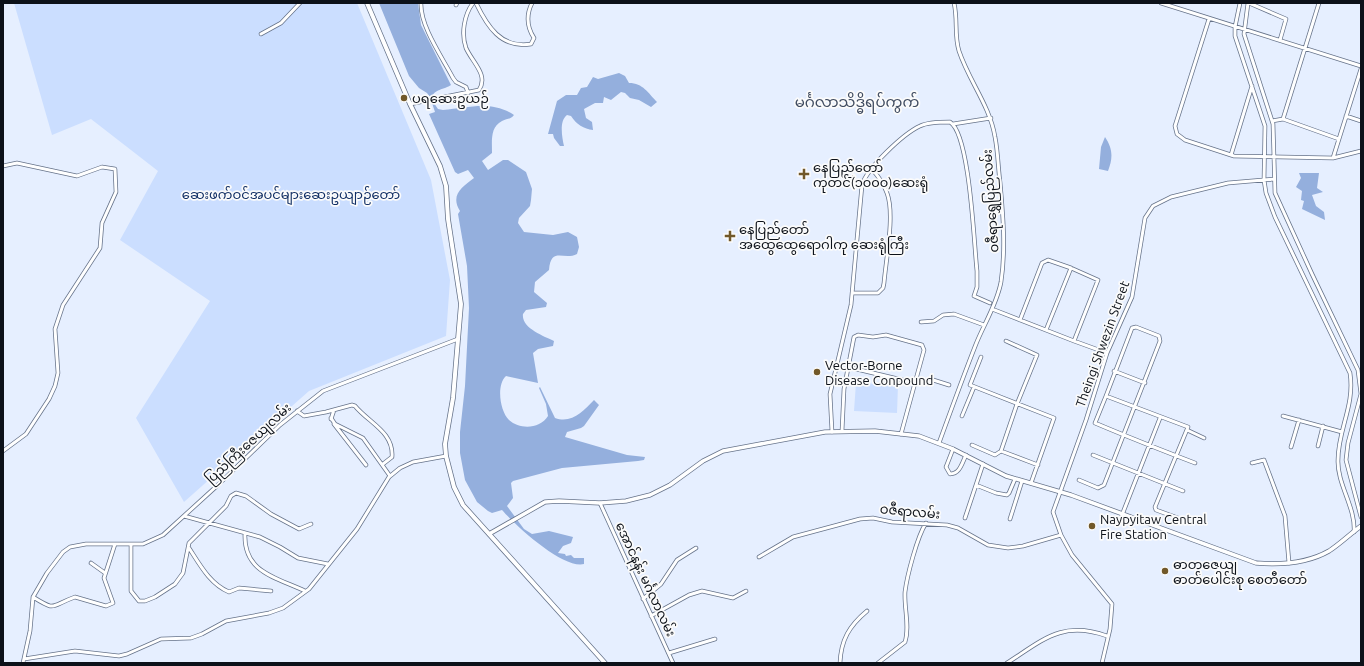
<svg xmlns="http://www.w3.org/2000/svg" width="1364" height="666" viewBox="0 0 1364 666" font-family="Ubuntu,'Noto Sans Myanmar',sans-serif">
<rect width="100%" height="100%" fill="#e6efff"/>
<!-- green -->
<path fill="#cbdeff" d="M14,3H357L431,180L450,280L446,336L309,391L184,502L136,418L210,301L120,240L158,171L91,119L52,135Z
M856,383L898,385L897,413L854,411Z"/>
<!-- water -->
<path fill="#94afdd" d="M379,3H418L421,25L451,85C443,91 423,89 438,109L443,110C469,108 491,100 514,115C510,120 507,118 502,121C490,127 492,141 492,153L482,161L488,170L503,160H508L526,172L532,189L531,200L530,206L519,218L518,223L524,232L553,235L568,232L577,237L579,247L577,254C564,261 551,246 549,270L535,282L534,292L547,303L546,307L526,310L523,314C521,328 544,336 554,341L553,346L538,349L533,353L538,383L506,376C496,385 500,411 509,420C520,430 540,429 548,416L546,404L539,388L540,387L555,418C572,424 583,411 594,400L599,405L584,426L581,428L567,432L565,437L627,455L645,457L644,460L638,461L562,468L513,481L511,483L513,498L507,506L524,529L532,534L549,531L573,537L571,543L563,546L558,553L565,554L566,556L571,555L574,558H584V564C563,569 516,526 502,510L492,513L488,511L477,502L465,480L460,453V432L465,386L469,308L467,266L458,214L460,211C450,195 462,187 474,178L468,170L458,174L455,172L429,114L435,112L430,97L427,93L419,88L409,76Z
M619,73L625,76L629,83C643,83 648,93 657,102L651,107L639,100L630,98L625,93L621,92L611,100L604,97L603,103H595L584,109L586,118L592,122L593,130C584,129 576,124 571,116L567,115C559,121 562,137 564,146H560L554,138L553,134H548L557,101L566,95H577L581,88L587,87L593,77L598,79Z
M1105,137C1113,149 1113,158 1108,171L1099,169L1101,147Z
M1299,173H1319L1317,188L1323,192L1312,195L1316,206L1324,212L1325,220L1302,209L1304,201L1301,200L1302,191L1296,187L1301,178Z"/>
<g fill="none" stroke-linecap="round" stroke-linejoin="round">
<!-- minor casing -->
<g stroke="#66738a" stroke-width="4.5">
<path id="minor" d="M421,3C420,26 442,57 453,78L456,82L466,87L468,93
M476,3C487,26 501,49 531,44L534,38C527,27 526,15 532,3
M1161,3L1361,66
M1240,3L1235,27V36L1265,126L1264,180L1266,193L1275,217L1350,373C1355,406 1338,429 1338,460C1337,484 1356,508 1354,532
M1248,3L1244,34L1273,124L1275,193L1312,274L1358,370L1361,394L1348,443L1346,460L1361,517
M1249,3L1286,19L1280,40
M456,5L457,3
M1209,19L1175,126L1177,134L1185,140L1234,156L1333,158L1361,69
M261,34L281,23L300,3
M410,104L479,90C489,75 472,62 466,48C461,34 464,15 473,3
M1346,116L1361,121
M1283,119L1319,3
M1272,121L1283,119L1339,139
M953,124L991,118
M1231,155L1252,86
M1333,158L1361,151
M3,166L17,163L77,176L102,167L115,169L116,192L102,223L100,248L63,305L55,329L58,373L55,386L49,399L26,434L3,451
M1071,268L1098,280L1074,341L1107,353
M852,293H878L883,288L884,283C886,259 895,214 887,193C884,184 878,176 872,169
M992,309L1074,341
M1020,320L1042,263L1048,260L1071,268L1046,330
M921,322L934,321L943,315L954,314L984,325
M981,357L970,385L1054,418L1031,483
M848,367L915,383
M1114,371L1145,383
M916,379L928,382L930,379L949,385
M297,411L304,416L326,412L352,405L355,406C369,423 394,432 392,457L383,464
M962,416L974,387
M1283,416L1342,432
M331,418L335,424L363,438L390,476
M331,419L334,410
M334,424L366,465
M1187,430L1204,438
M842,431L844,389L854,337L858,335L873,337L886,335L922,345L924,350L901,434
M832,432L830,394L851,305L862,185C867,168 903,134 920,126C928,122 940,122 950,122C970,134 974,245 977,271V287L974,296L990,303
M939,443C951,410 963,377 976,344C984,324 997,304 1001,282C1006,249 1003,215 1000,182C998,167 998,152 995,137C990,106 969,81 959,51C954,35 958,19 954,3
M972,445L995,455L1001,451L1038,465
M1318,446L1323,426
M1291,447L1299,420
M953,449L946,467L950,474C960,474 962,463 966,455
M1001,451L1017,404L1037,355L1006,341
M1093,455L1183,491
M1252,463L1264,460L1285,516L1289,563
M1079,480L1098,488L1104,485L1160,341L1159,336L1136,327L1132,328L1106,396
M976,485L983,464
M600,503L673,663
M1122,515L1160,418
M184,516L260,537L280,547L298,558L328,564
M965,518L976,485L996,493L1007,495L1009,493L1015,479
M1178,518L1156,510L1155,507L1188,427L1106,396L1095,423C1128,437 1161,450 1195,463
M1010,519L1022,481
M245,533C243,572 275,577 305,591
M131,544V591L139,601H145L155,597L175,584L183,573L189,543L226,506L231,496L236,493L246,496L271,514L299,529L311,524
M189,548C200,565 210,584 229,592L239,588L271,591
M759,557L793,537L860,519L873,518L892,522L947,525L958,528L988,545L1008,548L1023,546L1061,535
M91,563L105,573
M33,597C57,612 50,606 75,597L106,606L113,603L104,578L115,544
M643,599L661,584L677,560L696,548
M651,616L689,595L702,591L733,598L746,591
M669,653L715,639
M24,659L75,651L119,656L127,654L161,639L191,638L202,634L226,621L269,613L283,608L309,589L357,529L389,477L400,468L413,462L446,456
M23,663L30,631L33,597L47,573L63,552L70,547L86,544H143L163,535L219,484L280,425L323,391L458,339
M840,663C841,640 849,626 867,611
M878,663L905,642C910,627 904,608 905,592C907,576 917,537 926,523
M1007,663C1043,640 1062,620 1107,636
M1102,663L1110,629L1112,604L1072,555L1061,535L1053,512L1086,420L1107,353L1132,297L1145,218L1153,206L1171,197L1228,183L1274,179"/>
</g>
<!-- major casing -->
<g stroke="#66738a" stroke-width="5">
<path id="major" d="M489,534L545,502L559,501L600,503L626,501L650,495L670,485L703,461L723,451L825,432L875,431L919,436L953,449L1006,476L1071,495L1256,563C1280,565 1308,563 1329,551C1340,544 1350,534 1361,526"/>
</g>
<!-- highway casing -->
<g stroke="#66738a" stroke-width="5.5">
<path id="highway" d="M367,3L410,104L440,166L446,186L448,219L461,304L453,398L445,444L446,456L454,487L463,505L605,663"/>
</g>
<!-- minor -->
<use href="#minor" stroke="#fff" stroke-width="3"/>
<!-- major -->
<use href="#major" stroke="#fff" stroke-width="3.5"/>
<!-- highway -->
<use href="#highway" stroke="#fff" stroke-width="4"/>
</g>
<!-- markers -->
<g fill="#715829" stroke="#fbfbfb" stroke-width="1.5">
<circle cx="404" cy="98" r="4"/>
<path d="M802 168h4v4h4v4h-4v4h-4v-4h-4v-4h4z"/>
<path d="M728 230h4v4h4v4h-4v4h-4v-4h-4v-4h4z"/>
<circle cx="817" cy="372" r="4"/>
<circle cx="1092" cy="526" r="4"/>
<circle cx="1165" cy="571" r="4"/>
</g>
<g text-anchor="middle" stroke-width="3.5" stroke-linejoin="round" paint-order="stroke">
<!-- poi labels -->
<g font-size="13" fill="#0c1119" stroke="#fbfbfb" text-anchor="start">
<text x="412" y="103">ပရဆေးဥယဉ်</text>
<text x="813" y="172">နေပြည်တော်<tspan x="813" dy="15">ကုတင်(၁၀၀၀)ဆေးရုံ</tspan></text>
<text x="739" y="234">နေပြည်တော်<tspan x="739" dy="15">အထွေထွေရောဂါကု ဆေးရုံကြီး</tspan></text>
<text x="825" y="370">Vector-Borne<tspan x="825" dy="15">Disease Conpound</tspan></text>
<text x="1100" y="524">Naypyitaw Central<tspan x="1100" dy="15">Fire Station</tspan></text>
<text x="1173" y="569">ဓာတုဇေယျ<tspan x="1173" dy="15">ဓာတ်ပေါင်းစု စေတီတော်</tspan></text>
</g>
<!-- park labels -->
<g font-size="13" fill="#102e64" stroke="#fbfbfb">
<text x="291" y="199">ဆေးဖက်ဝင်အပင်များဆေးဥယျာဉ်တော်</text>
</g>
<!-- street labels -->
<g font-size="13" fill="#0c1119" stroke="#fbfbfb">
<text transform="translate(990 201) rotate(-94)" y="5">ဝဇီရာရွှေပြည်လမ်း</text>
<text transform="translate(1102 344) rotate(-70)" y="5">Theingi Shwezin Street</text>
<text transform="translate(248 443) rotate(-43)" y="5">ပြည်ကြီးဇေယျလမ်း</text>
<text transform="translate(910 511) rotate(5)" y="5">ဝဇီရာလမ်း</text>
<text transform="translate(646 579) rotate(65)" y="5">အောင်နန်း မင်္ဂလာလမ်း</text>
</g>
<!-- quarter labels -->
<g font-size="15" fill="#404c61" stroke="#fbfbfb">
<text x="857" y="107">မင်္ဂလာသိဒ္ဓိရပ်ကွက်</text>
</g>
</g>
<!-- border -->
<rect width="1364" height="666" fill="none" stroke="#0c1119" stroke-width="8"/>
</svg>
